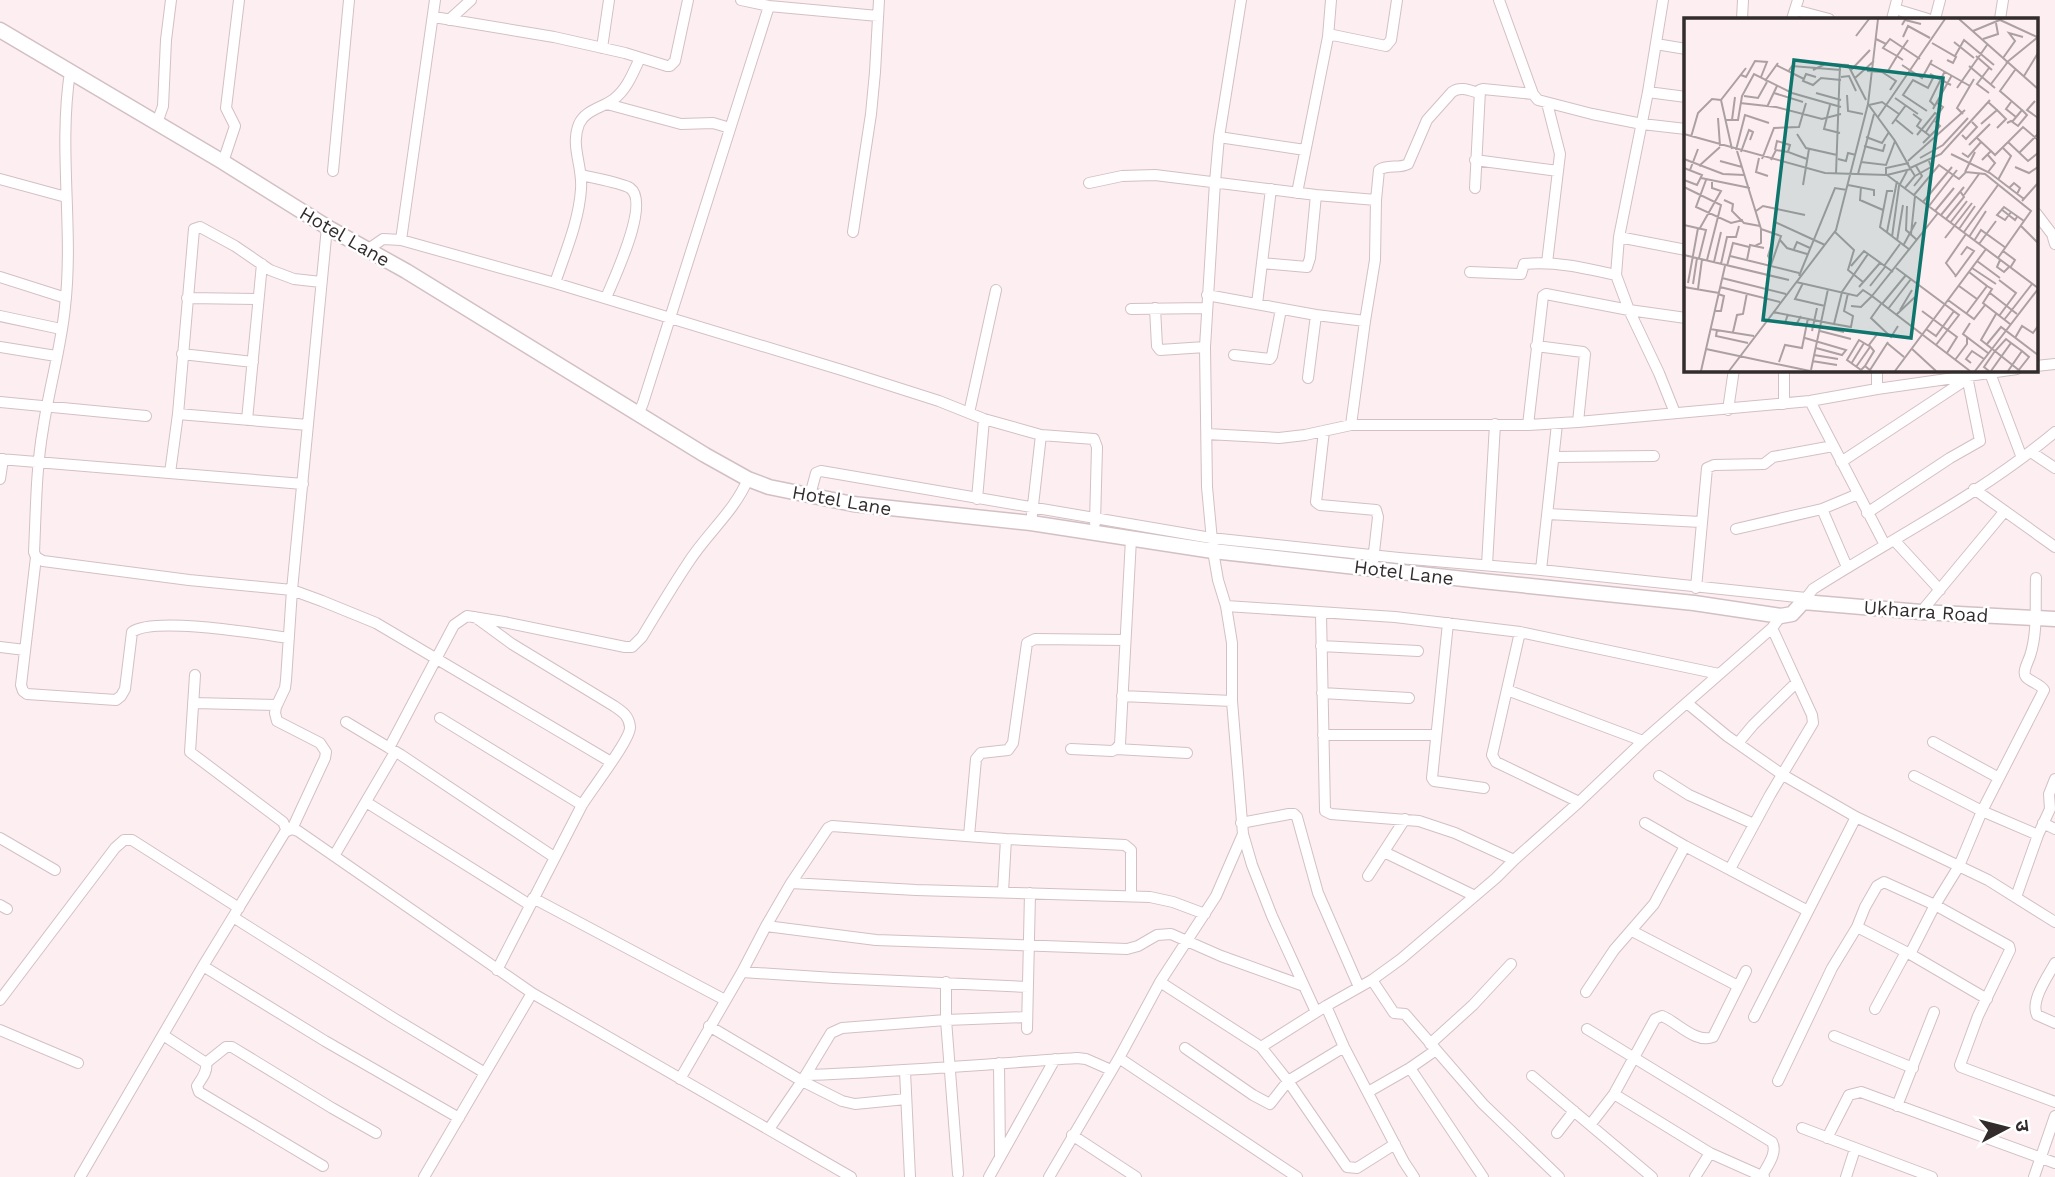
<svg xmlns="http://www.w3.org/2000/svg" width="2055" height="1177" viewBox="0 0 2055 1177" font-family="'Work Sans','Noto Sans Devanagari',sans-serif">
<rect width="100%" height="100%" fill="#fdeef1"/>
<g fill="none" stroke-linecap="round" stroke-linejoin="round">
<!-- street casing -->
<g stroke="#d3c0c4" stroke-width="12">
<path id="street" d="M741,0L769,6L878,16
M1241,0L1219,137L1215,182L1205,347L1207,487L1213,551L1218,580L1226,606L1232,643V701L1243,834L1252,865L1272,916L1316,1012
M1499,0L1533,94L1538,100L1592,114L1642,124L1686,129
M1663,0L1648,92L1619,237L1616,275L1629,310L1659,373L1675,413
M1895,9L1928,19
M1795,10L1829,19
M434,17L554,37L625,53L667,66H670L675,61L688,0
M1742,19L1743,0
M1792,19L1798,0
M1892,19L1897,0
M1935,19L1940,0
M2000,19L2003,0
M449,20L471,0
M1328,37L1331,0
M1656,44L1686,49
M602,48L609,0
M70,72C58,150 74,229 65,307C61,348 49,388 43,429C36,469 36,511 34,552L36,557L43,561L189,580L292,590L322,601L376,623L611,762
M1648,92L1686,97
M607,104L681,124L713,123L730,128
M157,123L163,106L166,40L171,0
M1219,137L1305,150
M1475,160L1558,171
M223,162L235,126L226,108L239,0
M333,171L349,0
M582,175C593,178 622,183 630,188C651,203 613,280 606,298
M0,179L66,197
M1089,183L1122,176L1155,175L1316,195L1376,200
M1475,188L1480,90L1483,89L1533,94
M1297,193L1328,37L1333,35L1386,46L1391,40L1397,0
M2036,213L2052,234L2055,244
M853,232L871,114L875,72L879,0
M1619,237L1686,250
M401,240L435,0
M367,250L383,239L401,240L555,283L845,371L939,401L984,419L1041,435L1094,439L1097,447L1095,523
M1262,263L1307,267L1310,258L1316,195
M1547,263L1560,154L1547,103
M1470,272L1519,274H1521L1524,264C1556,261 1585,268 1616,275
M0,277L66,298
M555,283C565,253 579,221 581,189C583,166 570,146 579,124C585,110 602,108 614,99C627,89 633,73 640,58
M1207,295L1316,315L1365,321
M187,298L258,299
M1257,304L1271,189
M1155,308L1157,346L1160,350L1205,347
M1131,309L1207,308
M0,316L61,329
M1536,346L1583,352L1585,354L1578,422
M0,347L56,356
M182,354L253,362
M1234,355L1270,359L1272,356L1281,309
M2036,366L2055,364
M1784,369V404
M1877,369V389
M1990,373L2022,458
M1308,378L1316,315
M1810,401L1885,545
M0,402L146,416
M1728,410L1734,369
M969,413L996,290
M178,414L308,425
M638,415L643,403L769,6
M247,420L262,264
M1351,425L1365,321L1375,260L1376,200L1379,170C1387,164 1399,169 1408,164L1427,120L1452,92C1460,86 1469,90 1479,93
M1528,425L1543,296L1546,294L1629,310L1686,318
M1324,431L1316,502L1320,505L1376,510L1378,517L1373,561
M1207,434L1279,438L1305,435L1351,425H1528L1578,422L1810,401L1877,389L2017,369
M2031,452L2055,468
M1555,457L1654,456
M0,459L303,484
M1841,462L1967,379
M170,473L178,414L194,229L200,227L235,246L270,270L294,279L321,282
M0,479L3,459
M1974,489L2055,547
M810,495L816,473L821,471L1211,538L1399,558L1541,570L1806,598
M977,499L984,419
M1822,509L1847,567
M1867,513L1950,458L1980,441L1967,376
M1548,514L1701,522
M1031,523L1041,435
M1736,529L1822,509L1858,494
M1894,540L1940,590
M36,557L21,685L23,691L27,694L116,700L121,696L125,689L132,632C154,616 259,634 289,638
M1487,565L1495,424
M1541,570L1557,424
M1696,588L1707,468L1714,465L1764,464L1773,457L1833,446
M1804,601L1813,589C1893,538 1981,494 2055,432
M1226,606L1395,617L1520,632L1719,674
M1921,612L2004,512
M1321,614L1325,811L1331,814L1419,821L1455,833L1514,860L1579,802L1643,741L1772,628L1781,616
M475,617L512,644L614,706C623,712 629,716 630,727C631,739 591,790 582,805L497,970
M1448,623L1432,778L1434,781L1484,788
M1520,632L1493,751L1492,755L1496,762L1579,802
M1321,646L1418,651
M0,647L25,650
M195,675L190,752L283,822L287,831
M1507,690L1643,741
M1322,693L1409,698
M1122,696L1232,701
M193,703L277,705
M1687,703L1727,736L1783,775L1856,817L1988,880L2055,922
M440,718L582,805
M346,722L401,755L554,857
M1323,735H1435
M1933,742L1999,778
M1738,743L1753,725L1797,682
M389,748L454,625L467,616L504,622L625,647H632L642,637C657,612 672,587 688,563C707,533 734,512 748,479
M1071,749L1112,751L1116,749L1120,744L1131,539
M1116,749L1187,753
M1659,776L1689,795L1754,824
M1914,776L1982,811L2044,690C2040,684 2031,682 2026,677C2022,672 2028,662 2030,656C2038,632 2035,603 2036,578
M366,802L530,905
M1241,823L1289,814H1294L1297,817L1318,893L1359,987
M1645,823L1685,846L1808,911
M2043,823L2055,829
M292,829L325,758L326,752L320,743L277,721L275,713L276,707L285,688L286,680L292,590L327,227
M969,836L976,759L981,753L1008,750L1013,743L1027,643L1035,639L1125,640
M0,838L55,870
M1384,852L1475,896
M334,856L395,752
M1730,869L1770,795L1813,723L1812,715L1772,628
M1368,876L1405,819
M791,883L916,890L1150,897L1173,902L1205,914
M1003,892L1006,839
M2016,897L2038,835L2050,809L2049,794L2055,779
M533,898L725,1000
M0,905L7,909
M233,917L395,1019L485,1073
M766,926L876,940L1127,949L1138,946L1157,935L1171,934L1221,956L1304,986
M1857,927L1910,954L1987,999
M1632,931L1738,986
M1910,954L1935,905L1959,866L1982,811L2038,835
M2055,963C2048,976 2030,1001 2037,1015L2055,1023
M203,966L325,1041L459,1118
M742,972L834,978L1028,987
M1372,980L1394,1013L1405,1014L1483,1104L1559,1177
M946,982V1020L958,1174
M1160,982L1261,1047L1326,1006L1344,1047L1404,1162L1414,1177
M1586,992L1614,950L1654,904L1685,846
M0,1000L115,848L124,840H132L239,908
M1326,1006L1372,980L1401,959L1496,878L1514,860
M1875,1009L1906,952
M1754,1017L1856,817
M709,1026L802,1081L842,1101L855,1104L906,1099
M1027,1029L1030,893
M1587,1029L1772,1142C1778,1153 1767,1166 1762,1176
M0,1030L78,1063
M163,1035L206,1063C208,1072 201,1079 197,1086L199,1092L323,1166
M1834,1036L1913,1068
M1430,1044L1473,1005L1511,964
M1261,1047L1288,1081L1347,1167L1357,1168L1395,1144
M1185,1048L1253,1095L1270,1104L1288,1081L1344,1047
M1119,1058L1297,1177
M206,1063L226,1047H232L332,1108L376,1133
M999,1063L1000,1157
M1410,1068L1483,1177
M905,1071L910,1177
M806,1075C897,1072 987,1064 1077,1058L1086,1059L1111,1070
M1532,1076L1652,1177
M680,1079L742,972L766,926L791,883L828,828L832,826L1006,839L1125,845L1131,850V896
M1778,1081L1832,968L1857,927L1865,907L1877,886L1884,882L1935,905L2009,946L2010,950L1978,1016L1960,1065L1961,1067L2055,1102
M1368,1092L1410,1068L1436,1050
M1614,1094L1710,1153L1764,1177
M1897,1106L1934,1012
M1590,1125L1614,1094L1655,1019L1662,1016C1677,1022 1696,1044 1713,1037L1746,971
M1802,1128L1932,1177
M769,1129L802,1081L831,1033L842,1028L946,1020L1027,1017
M1557,1133L1574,1111
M1072,1135L1136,1177
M1827,1138L1849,1095L1861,1092L2055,1163
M80,1177L203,966L285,832L292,829L298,831L532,993L851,1177
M424,1177L532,993
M989,1177L1055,1059
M1049,1177L1119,1058L1160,982L1216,896L1243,834
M1695,1177L1710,1153
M1846,1177L1855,1149
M2034,1177L2055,1116"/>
</g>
<!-- secondary casing -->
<g stroke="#d3c0c4" stroke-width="17">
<path id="secondary" d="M0,30L223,162L327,227L406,271L705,455L748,479L769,487L853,504L1031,523L1213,551L1482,581L1694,603L1781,616L1792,614L1803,602L1921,612L2055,619"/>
</g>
<!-- street -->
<use href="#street" stroke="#fff" stroke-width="10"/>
<!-- secondary -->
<use href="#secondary" stroke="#fff" stroke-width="14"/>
</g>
<g text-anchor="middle" stroke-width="5" stroke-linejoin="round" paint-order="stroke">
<!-- street labels -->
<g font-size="19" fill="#332c2d" stroke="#fff">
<text transform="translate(345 236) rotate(30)" y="7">Hotel Lane</text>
<text transform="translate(842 500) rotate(10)" y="7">Hotel Lane</text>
<text transform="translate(1404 572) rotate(7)" y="7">Hotel Lane</text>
<text transform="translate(1926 611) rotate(4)" y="7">Ukharra Road</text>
</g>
</g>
<!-- overview -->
<g transform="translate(1684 18)">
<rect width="354" height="354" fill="#fdeef1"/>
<path fill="none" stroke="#aca0a3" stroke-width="2" d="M275,1L354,71M314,1L353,19M218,7L221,2L237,6M289,13L318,1M172,18L185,1M219,19L224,8L246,20M192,21L202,26L206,21L236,41M299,21L314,16L312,5M270,24L290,40M248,25L272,39L269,45L263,42M202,26L199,30L213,38L204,53M271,38L280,22L310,47M292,38L308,52M319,40L331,23L325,15L339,19M219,42L213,38L224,22M322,45L354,19M247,46L286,68M92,47L120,61M218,47L238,60L248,42M285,48L311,70M129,52L141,46L164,47L182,82M167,52L186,32M183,53L198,54L212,63L206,72M104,54L108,48L157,52M246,56L267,67M57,57L62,59L71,43L83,44L77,59M340,58L354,35M132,59L122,56L119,63L129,67L137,60L157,62M157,59L165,58L172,73M171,60L190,43M81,63L94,45M307,66L323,45M273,70L303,27M90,75L119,84M132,75L157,82M305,75L293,66L305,50M163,77L164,93L179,96M60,78L74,80L83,64M211,80L234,96M351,83L343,92L354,100M327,84L322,91L332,99M56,85L92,89L138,101L157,96M146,87L140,111L156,115M185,87L198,84L215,96M251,88L246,83L261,53M83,89L93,68M249,91L268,57M313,92L322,101L313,110M243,93L219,77L229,62L244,70L250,58M229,96L237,102L233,108L246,118M279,96L273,90L290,61M194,99L261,1M34,100L36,128M42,102H54L58,78L70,56L108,75L157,89M48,102L51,79M212,102L229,116M328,104L338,92L316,73L331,52M323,105L327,103L334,108L343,97L338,92M208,106L222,87M297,106L313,92L304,84M242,114L259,89L253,85M0,116L141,155L203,157L227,151M113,116L122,130L153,137M233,117L251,95L255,97M278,117L282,121L293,109L288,104M7,119L14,95L28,81L37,82M182,119L198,125L205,114M292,119L307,133L298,142M211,123L226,150M324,124L344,143L354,135M239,125L256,108L251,103M285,127L306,106M180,128L199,133L201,126M48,131L37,82L62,50M52,132L61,97L85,105M91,132L93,123L106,127L104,134L123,141M53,133L77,211V225L71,228M307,133L311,137L339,109L354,122M57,134L65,112L69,114L66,122M278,135L284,139L297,124M335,135L354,116M267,136L306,155L340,181M303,136L311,145L304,154M75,140L72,154L84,158M236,140L259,127L284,100M0,141L39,156L60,157M78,141L90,110L115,109L122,85M154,141L162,143L164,135L172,137M87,142L92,132L104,134M36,143L58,149M224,143L281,92M177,144L202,147L211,123L184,86M15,148L36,129M331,149L345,155L354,149M0,150L18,157L13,167L0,162M6,152L14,131M281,154L291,134M152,156L156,46M174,156L190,96M202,157V150L225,145M203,157L354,270M231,158L247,149L245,143M17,160L66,170M22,162L12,189L47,205L59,202M314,162L327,138L318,129M119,167L125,131M164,167L190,172V178M230,168L238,158L232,148M0,169L37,187L23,242M177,169L176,182L199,192M221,170L231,158L226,150L257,136L306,82M325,170L330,165L336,170L333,176M209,173H203L196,209L226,232M230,177L255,147L275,161L282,154L301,156L347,193L314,240M280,177L295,156M40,182L49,186L48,193L60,205L76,208M338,183L354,165M239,184L268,149M223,188L222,212L233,222M245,188L273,152M317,191L331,202L333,199M72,193L79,188L121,197M251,193L270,170M327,194L321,202L313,197L320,189L340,203M254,195L188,278L286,353M257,197L280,169M262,201L280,179L276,173M91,204L141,227M266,205L283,183M0,207L22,212L15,240M337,208L354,225M16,210L37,173L28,170V164M77,211L97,218L87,247M275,211L291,188M151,214L170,232L164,252L179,264M203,214L213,163M280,214L314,167M227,216L231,178M208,219L215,168L223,153M285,219L302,193M261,220L288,185M96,222L103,230L123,236M213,223L219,187M290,223L297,212L322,230M88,225L84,238L88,245M295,226L312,203M219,228L232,204M110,231L113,224L126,230M319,233L331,242L326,250M0,237L105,262M46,238L115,255M63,242L66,227L80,230M316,242L313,249L320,254L325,249M293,243L316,260M30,244L37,214M37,246L43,219H52L55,208M43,248L49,225L65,229M167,248L180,233L209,254M200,248L216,226M212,250L275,297L252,327M288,250L312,266M115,258L151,170L163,172M272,258L262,245L282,216M271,259L290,233L283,229L277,237M38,260L102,276M112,264L173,278L179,272L188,278M4,265L14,210M119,265L111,281L141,288M9,266L13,240M186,268L201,249M275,268L293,281M303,268L308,271L299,285L326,306M0,269L35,275M36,269L96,284M175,269L196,245M14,271L18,241M306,275L333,296M264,282L290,301L301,287M197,286L187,300L207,319L214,308M198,286L222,257M167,288L177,289L188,278M204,291L227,261M216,292L228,272M30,293H37L40,278L34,276M238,293L273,319L263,335M89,294L150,306L158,274L184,236M104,296L101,305L112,307L117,298M282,296L303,268L285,254M312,296L297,322L336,353M212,297L231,279M315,298L332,275L315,262M320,302L348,266M286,305L279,316L304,335M150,306L167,309L169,298L160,293L164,275M137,309L160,314M26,311L70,318M242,311L252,318L270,293M33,312L32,318L64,325M128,313L133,290M136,313L167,321M49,314L53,297L59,296L63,275M121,320L162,332L158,337L132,330M331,320L338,308L349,315L354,308M203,325L220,339M303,326L317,309L354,337M227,330L252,353M22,331L126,353M130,337L154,341M271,342L283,326V319M128,343L153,347M95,344L101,327L118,330L124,300M287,345L282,341L288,333L300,341M167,346L180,325M181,348L177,352L163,342L175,322L185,328M172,349L186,329M127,352L144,271M186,352L204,324M17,353L41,248M45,353L152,212L184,86L194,1M187,353L181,348L190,333L185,327L194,315M211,353L302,231M291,353L354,271M305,353L300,349L311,333L322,321L327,325M307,353L327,325L338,333M324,353L338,333L345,339L334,353"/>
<path fill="#0f766e" fill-opacity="0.15" stroke="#0f766e" stroke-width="3.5" d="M110,42L259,60L227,320L79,302Z"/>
<rect width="354" height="354" fill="none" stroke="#332c2d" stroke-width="3.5"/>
</g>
<!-- north arrow -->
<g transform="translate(2006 1128) rotate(83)" stroke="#ffffff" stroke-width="5" paint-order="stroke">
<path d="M0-5L12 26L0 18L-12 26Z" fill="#332c2d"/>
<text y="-10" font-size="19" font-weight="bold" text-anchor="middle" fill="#332c2d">उ</text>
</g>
</svg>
